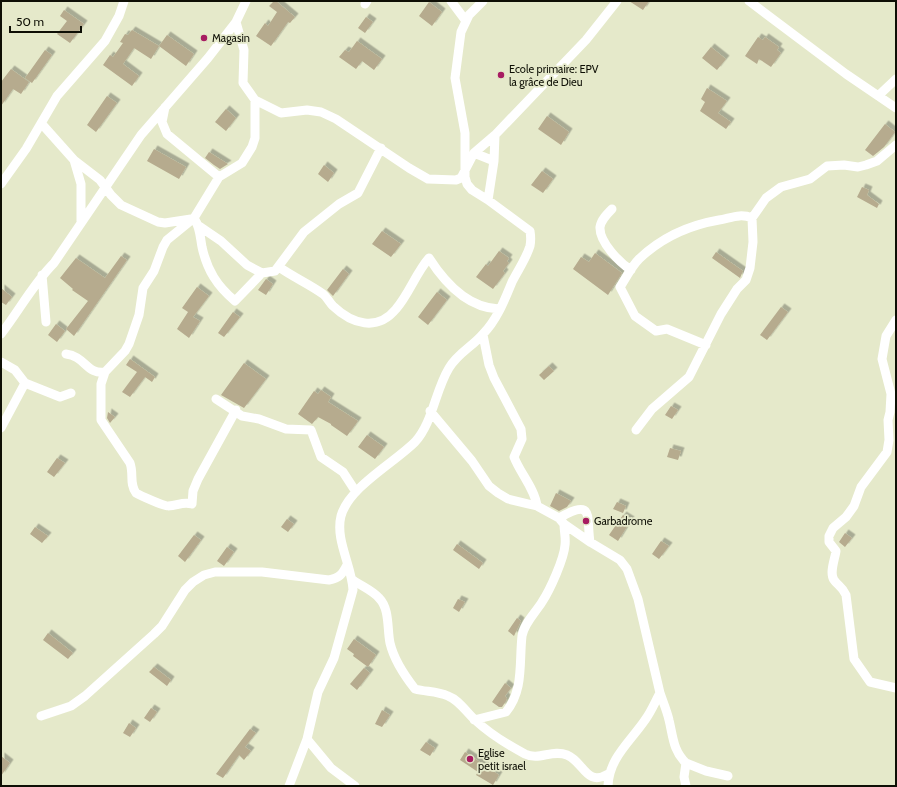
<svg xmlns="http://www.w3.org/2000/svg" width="897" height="787" viewBox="0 0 897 787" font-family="Cabin,sans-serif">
<defs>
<filter id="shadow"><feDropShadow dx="3.5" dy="-3.5" stdDeviation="0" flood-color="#0004"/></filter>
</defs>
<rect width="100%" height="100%" fill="#e5e9ca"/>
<!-- building -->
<path fill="#b6ab8e" filter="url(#shadow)" d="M274,1H276L295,17L290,23L288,22L271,46L256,36L265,23L268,26L277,12L269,6Z
M629,1H649L643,10Z
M429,2L442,12L432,26L419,16Z
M64,10L84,24L70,43L57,34L67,21L60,16Z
M366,17L373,22L365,33L358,28Z
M132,30L159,46L151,59L134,48L123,64L139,76L132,86L103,65L110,55L113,57L123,43L120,42L125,34L128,35Z
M167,35L194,54L186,66L159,46Z
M758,37L763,40L765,37L779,47L777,50L781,53L771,67L759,59L757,64L745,56Z
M357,41L382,59L374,70L362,61L356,69L339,57L345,50L349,52Z
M711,47L726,59L717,70L702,58Z
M45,50L52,55L32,83L25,78Z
M11,69L29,82L21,94L13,89L1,106V82Z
M707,88L727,101L718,113L731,122L726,129L700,111L705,102L701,99Z
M107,96L117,103L96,132L87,125Z
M226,109L236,118L226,131L215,122Z
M547,116L569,132L561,145L538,129Z
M885,124L895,132L884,147L873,156L865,150Z
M154,149L186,167L179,179L147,161Z
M209,152L228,164L220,169L214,165L205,158Z
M324,165L334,173L328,182L318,174Z
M542,171L553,179L543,193L531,185Z
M862,187L869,190L867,195L879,204L877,208L857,197Z
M382,231L401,244L391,257L372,244Z
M499,251L509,258L507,261L509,263L503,271L505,273L493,289L476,277L486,264L488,266Z
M716,252L743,271L740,278L712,258Z
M595,253L622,273L608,295L573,269L581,257L589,262Z
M121,256L127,260L74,336L66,329L88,301L72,290L73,289L60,278L76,258L105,278Z
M343,269L349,274L333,296L327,290Z
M266,279L273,284L266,295L258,290Z
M197,287L209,296L193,317L200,321L189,338L177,329L188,312L182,308Z
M1,288L12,297L6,305L1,302Z
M437,292L447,300L428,325L418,317Z
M781,307L788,312L767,340L760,335Z
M233,312L240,317L224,337L218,333Z
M56,324L65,331L57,342L48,335Z
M130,359L155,377L152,382L145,377L130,397L122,392L137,372L126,365Z
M244,363L266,379L244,408L221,395Z
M549,366L554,371L544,380L539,375Z
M321,390L331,397L328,402L358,421L347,436L331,425V424L318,417L312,424L298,414L314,391L318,394Z
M671,406L678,410L672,419L665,415Z
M108,412L115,417L110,423L107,418Z
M367,435L384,447L375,459L358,447Z
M670,448L681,451L678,460L667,457Z
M57,458L65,463L54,477L47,472Z
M556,493L571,501L567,507L559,511L550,506Z
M617,502L626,506L623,513L613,509Z
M623,515L631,520L618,541L609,535Z
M287,519L294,524L288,532L281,527Z
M35,527L48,536L42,543L30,534Z
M845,533L852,538L845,547L839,542Z
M194,535L201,540L185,562L178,556Z
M661,541L669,546L659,559L652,554Z
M457,544L483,563L479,569L453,550Z
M227,547L234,552L224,566L217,561Z
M458,599L465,602L459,612L453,608Z
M517,618L521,621L514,636L508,631Z
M48,633L73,653L68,659L43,640Z
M354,639L376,655L368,667L353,656L354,654L347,649Z
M154,667L171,680L167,686L149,672Z
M364,668L370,673L357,690L350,684Z
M505,683L511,688L505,696L507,698L506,701L502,707H499L492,702Z
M151,708L157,712L150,722L144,718Z
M382,710L390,715L382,727L375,724Z
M129,723L136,728L130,737L123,733Z
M250,729L256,733L245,747L251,751L244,760L239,755L223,778L216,774Z
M426,742L435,748L430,756L420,750Z
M465,752L499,775L493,785L476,775L478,772L460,760Z
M1,756L10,763L1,776Z"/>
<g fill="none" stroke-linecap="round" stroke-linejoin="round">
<!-- minor -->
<path stroke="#fff" stroke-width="9" d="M451,1L466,21
M483,1L469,15L461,32L455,78L465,133V177L467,184L472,190L488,200
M749,1L846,74L896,108
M365,4L367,1
M236,22L244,50L243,83L255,100L281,113L307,110L321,112L336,119L409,168L428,179L456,180L461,178L474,153L495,135
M878,96L896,79
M255,100V138L252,147L242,163L219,177L194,218C200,227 200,236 202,247C207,270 217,286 235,301L262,273L275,271L304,232L339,204L358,193L381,148
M165,107L162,122L167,134L219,177
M41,123L74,160L81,184V221
M474,153L494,161
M74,160L100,180L111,195L121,205L158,222L165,223L191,219
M1,184L26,149L57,96L105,41L119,16L124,1
M612,209C607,214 601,220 600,227C599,242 620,263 631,270
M194,218L167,240L163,247L154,271L143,288L139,315L129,344L125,351L105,372L101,384V420L130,463C134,474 129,483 136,493C139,495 166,507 168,506C178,506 182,501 192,504L193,491L198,479L236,410
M199,226L221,241L247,265L262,273
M279,267C293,277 309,284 323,294C327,297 329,302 333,306C352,324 377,332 396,309C409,294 416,273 429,258C445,283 468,308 499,309
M42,275L46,322
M896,320L886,336L882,359L891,394L890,412L888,420L889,440L887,452L861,487L854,506L846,517L833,528L829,536V542L836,551C835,559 829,573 834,580C838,586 842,586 846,595L854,659L870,682L896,688
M1,334C19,311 33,284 54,263L141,135L208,58L236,22L246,1
M483,335L489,365L494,378L521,429L522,439L514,457C520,473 535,489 537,506
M706,345L667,329L656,331L635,316L620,287C626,278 631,267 639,259C661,238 690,225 719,220C731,218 740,213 752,218L766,198L781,187L810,179L827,166L844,165L858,167L866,165L877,161L896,145
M66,354C85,356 87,375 105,372
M1,362L15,370L25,383L1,428
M25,383L60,397L71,393
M216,399L242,416L259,419L286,429L311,430L321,457L343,472L356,492
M430,411L472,461L489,486L498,493L508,499L537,506L559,518L564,524L590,542L620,560L627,569L638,599L660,693C655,702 651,712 645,720C630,742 609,758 608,786
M636,430L652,409L689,377L721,314L737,289L746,280L750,268L753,242L752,218
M559,518C595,498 586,516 590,542
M353,580C361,586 372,590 379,598C390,609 387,629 390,643C394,660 404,675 415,689C426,692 437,691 448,696C459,700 466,712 475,720C489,733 508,745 525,754C539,761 552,749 567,755C584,762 586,787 608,774
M660,693C663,702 667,711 669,720C673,736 673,751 686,763L684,777L686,786
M41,716L71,706L85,696L154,634L162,626L185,590L193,582L204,575L215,572H262L329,580C339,578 342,575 347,565
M474,720L506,712C524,690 519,663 522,636C524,623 536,612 542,602C550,590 564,559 565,545C566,538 564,531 564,524
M307,739L331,768L355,786
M686,763L706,771L728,776
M289,786L307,739L318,692L334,658L353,590C352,566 335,540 341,516C349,487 394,463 415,442C433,422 435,391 449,368C458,353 472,347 483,334C497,320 505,299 512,282C518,270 526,259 530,246C531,241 531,237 530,231L488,200L494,161L495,135L586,40L617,1"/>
</g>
<!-- markers -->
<g fill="#a71c61" stroke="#e5e9ca" stroke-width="1.5">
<circle cx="204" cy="38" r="4"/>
<circle cx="501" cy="75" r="4"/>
<circle cx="586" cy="521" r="4"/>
<circle cx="470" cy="759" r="4"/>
</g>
<g text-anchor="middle" stroke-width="3.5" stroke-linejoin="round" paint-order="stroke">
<!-- poi labels -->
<g font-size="11" fill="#0e0f05" stroke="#e5e9ca" text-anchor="start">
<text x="212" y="42">Magasin</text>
<text x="509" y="73">Ecole primaire: EPV<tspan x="509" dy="13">la grâce de Dieu</tspan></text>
<text x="594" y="525">Garbadrome</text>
<text x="478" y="757">Eglise<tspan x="478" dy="13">petit israel</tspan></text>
</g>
</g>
<!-- border -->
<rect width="897" height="787" fill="none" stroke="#0e0f05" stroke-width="4"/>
<!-- scale -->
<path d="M10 26v6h71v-6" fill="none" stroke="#0e0f05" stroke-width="2"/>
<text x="16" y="26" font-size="12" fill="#0e0f05" stroke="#e5e9ca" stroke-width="3" paint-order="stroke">50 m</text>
</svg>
